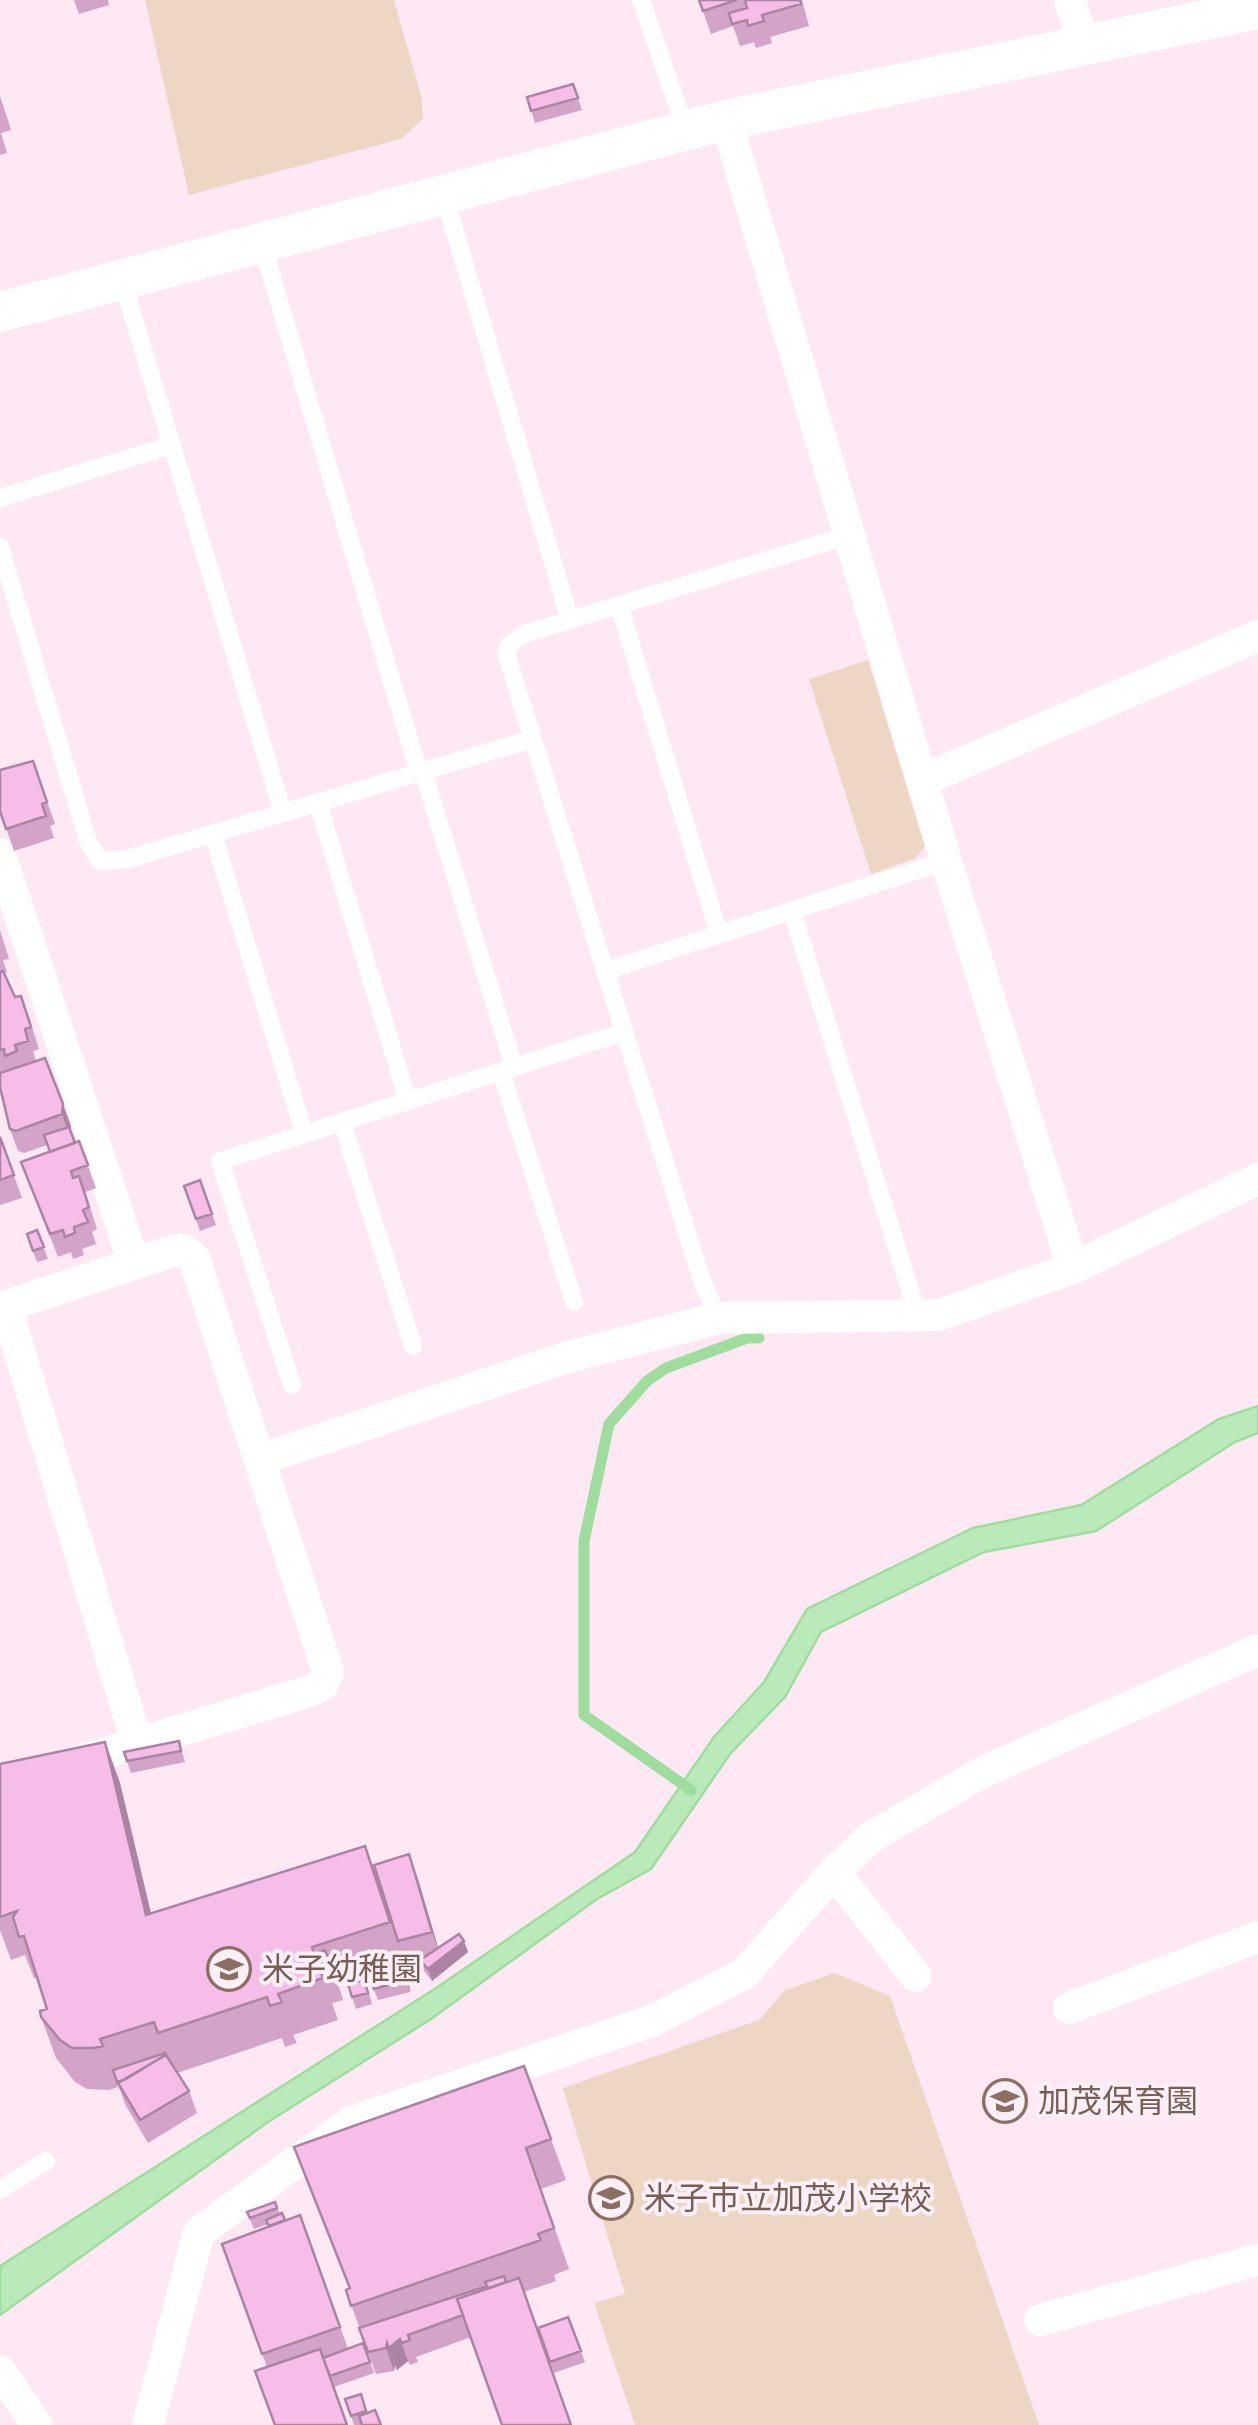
<svg xmlns="http://www.w3.org/2000/svg" width="1258" height="2425" viewBox="0 0 1258 2425" font-family="Manrope,'Noto Sans JP',sans-serif">
<rect width="100%" height="100%" fill="#fee8f4"/>
<!-- green -->
<path fill="#eed6c4" d="M145,0H394L421,95L423,119L401,139L189,195Z
M868,660L925,847L914,859L871,874L809,679Z
M834,1973L890,1996L1039,2425H635L594,2303L625,2294L563,2088L759,2020L784,1991Z"/>
<!-- water -->
<path fill="#baeab9" stroke="#9fdd9f" stroke-width="2.5" d="M1258,1406V1433L1235,1442L1096,1531L984,1552L821,1632L785,1697L730,1754L651,1869L597,1899L431,2019L268,2122L0,2315V2266L433,1990L635,1852L714,1737L764,1682L807,1609L973,1528L1081,1505L1219,1419Z"/>
<g fill="none" stroke-linecap="round" stroke-linejoin="round">
<!-- stream -->
<path stroke="#9fdd9f" stroke-width="11" d="M691,1790L584,1715V1541L609,1424L647,1381L666,1368L747,1338H759"/>
<!-- service -->
<path stroke="#fff" stroke-width="18" d="M641,0L686,130
M444,195L570,620
M262,244L419,773
M122,280L283,813
M0,498L172,445
M0,547L88,841L100,861L128,859L532,739
M619,605L719,934
M423,771L514,1067
M318,803L408,1101
M213,834L304,1133
M792,911L918,1316
M605,971L946,861
M501,1071L574,1302
M342,1122L413,1346
M719,1318L703,1284L506,653L510,644L524,634L850,535
M292,1385L220,1161L624,1032
M0,2190L46,2161"/>
<!-- minor -->
<path stroke="#fff" stroke-width="32" d="M1070,0L1084,46
M726,120L946,861L1073,1268
M923,780L1258,636
M0,854L134,1264
M6,1306L137,1743
M0,1308L170,1252L182,1249L194,1258L328,1672L322,1685L310,1691L0,1785
M261,1459L568,1357L719,1318L939,1315L1073,1268L1258,1179
M834,1872L916,1976
M1069,2008L1258,1937
M1040,2320L1258,2260
M0,2371L37,2425
M148,2425L199,2232L351,2122L652,2021L744,1974L834,1872L871,1837L983,1772L1258,1650"/>
<!-- tertiary -->
<path stroke="#fff" stroke-width="40" d="M0,312L726,120L1258,9"/>
</g>
<!-- wall -->
<path fill="#d4a3c8" d="M74,0H108L109,5L79,14Z
M699,0H802L809,26L770,37L772,43L756,48L754,42L740,46L733,26L711,34Z
M573,84L582,110L535,123L527,97Z
M0,96L11,130L1,133L7,153L0,155Z
M33,761L55,824L50,826L54,838L14,851L0,811Z
M0,930L9,959L3,960L7,972L4,973L15,997L29,1018L39,1049L33,1051L36,1061L71,1126V1132L75,1143L79,1141L96,1188L85,1192L97,1229L92,1232L96,1244L82,1249L84,1255L73,1259L71,1252L58,1257L21,1162L50,1152L47,1145L24,1153L18,1151L10,1129L0,1087Z
M0,1137L22,1198L0,1205Z
M200,1180L216,1225L200,1231L184,1186Z
M37,1230L48,1259L37,1262L27,1234Z
M179,1741L185,1762L131,1773L127,1761Z
M105,1742L120,1783L151,1913L365,1846L406,1964L410,1992L378,2000L368,1975L371,1985L367,1986L372,2004L356,2009L348,1984L351,1983L350,1980L338,1984L343,2000L332,2003L338,2020L293,2035L297,2043L285,2047L282,2038L177,2073L189,2091L197,2113L148,2143L126,2106L116,2080L118,2087L109,2090L87,2089L75,2082L56,2058L41,2017L47,2009L37,1978H34L25,1955L11,1960L0,1930V1764Z
M417,1876L438,1948L464,1941L468,1952L432,1981L424,1971L420,1960L421,1959L406,1963L398,1941Z
M524,2066L566,2180L541,2189L569,2269L554,2275L556,2281L524,2292L471,2337L416,2357L418,2362L410,2365L408,2361L397,2370L395,2365L394,2371L376,2374L346,2290L349,2289L294,2147Z
M275,2202L280,2214L285,2220L300,2215L348,2349L363,2343L374,2373L334,2387L267,2367L222,2244L269,2226L268,2224L254,2229L247,2212Z
M568,2317L585,2362L554,2373L538,2328Z
M361,2394L367,2413L381,2425H354L345,2399Z"/>
<!-- shaded-wall -->
<path fill="#ac84a3" d="M63,1104L71,1126L70,1137L62,1114Z
M105,1742L120,1783L161,1956L146,1915Z
M365,1846L406,1964L410,1992L406,1980L402,1954Z
M409,1854L417,1876L440,1954L432,1932Z
M464,1941L468,1952L432,1981L428,1969Z
M400,2339L408,2361L397,2370L389,2348Z
M387,2343L395,2365L394,2371L386,2348Z"/>
<!-- building -->
<path fill="#f6bde9" stroke="#ac84a3" stroke-width="2.5" d="M699,0H737L703,11Z
M745,0H800L801,4L762,15L764,21L748,26L747,20L732,24L729,13L747,8Z
M573,84L578,98L531,111L527,97Z
M33,761L47,802L42,804L46,816L6,829L0,811V770Z
M3,971L15,997L21,996L31,1027L25,1029L28,1041L15,1045L17,1051L5,1056L4,1049L0,1050V972Z
M45,1058L63,1104L62,1114L16,1131L10,1129L0,1087V1073Z
M69,1127L75,1143L50,1152L44,1135Z
M0,1137L14,1175L0,1180Z
M79,1141L88,1165L71,1171L73,1178L79,1176L89,1207L83,1210L88,1222L74,1227L75,1233L65,1237L63,1230L50,1234L21,1162Z
M200,1180L212,1214L196,1219L184,1186Z
M37,1230L44,1247L33,1251L27,1234Z
M179,1741L181,1751L127,1761L124,1752Z
M105,1742L146,1915L365,1846L390,1922L312,1947L314,1954L325,1950L328,1958L317,1962L323,1978L278,1994L282,2002L270,2006L267,1997L158,2033L154,2022L100,2039L103,2046L94,2048H72L60,2040L41,2017L40,2011L47,2009L24,1936L19,1937L13,1917L17,1911L0,1917V1764Z
M409,1854L432,1932L398,1941L374,1865Z
M459,1934L464,1941L428,1969L420,1960Z
M402,1953L406,1980L374,1989L365,1964Z
M364,1965L367,1973L350,1978L347,1970Z
M364,1980L368,1993L352,1997L348,1984Z
M165,2053V2055L126,2079L117,2082L113,2070Z
M166,2055L189,2091L140,2120L118,2083Z
M524,2066L551,2139L526,2148L554,2228L538,2234L541,2240L351,2306L346,2290L350,2288L294,2147Z
M275,2202L277,2208L250,2218L247,2212Z
M282,2213L285,2220L269,2226L266,2220Z
M300,2215L340,2327L262,2354L222,2244Z
M504,2276L506,2282L457,2299L463,2315L408,2335L410,2340L402,2343L400,2339L389,2348L387,2343L386,2348L368,2352L359,2328L487,2286L485,2282Z
M519,2278L571,2425H502L457,2299Z
M568,2317L581,2351L550,2362L538,2328Z
M363,2343L370,2362L330,2376L323,2358Z
M320,2349L347,2425H275L255,2371Z
M361,2394L366,2411L351,2416L345,2399Z
M375,2410L381,2425H362L359,2416Z"/>
<!-- icons -->
<defs>
<g id="school-ring" transform="scale(2.25)"><circle r="9.5" fill="#fff0f8" stroke="#8d6e63" stroke-width="1.5"/><path d="M0-5L7-2L0 1L-7-2ZM-4 1L0 2.5L4 1V4Q0 6-4 4Z" fill="#8d6e63"/></g>
</defs>
<g fill-rule="evenodd">
<use href="#school-ring" x="229" y="1969"/>
<use href="#school-ring" x="1005" y="2101"/>
<use href="#school-ring" x="611" y="2198"/>
</g>
<g text-anchor="middle" stroke-width="8" stroke-linejoin="round" paint-order="stroke">
<!-- education labels -->
<g font-size="32" fill="#785e54" stroke="#fff0f8" text-anchor="start">
<text x="262" y="1980">米子幼稚園</text>
<text x="1038" y="2112">加茂保育園</text>
<text x="644" y="2209">米子市立加茂小学校</text>
</g>
</g>
</svg>
